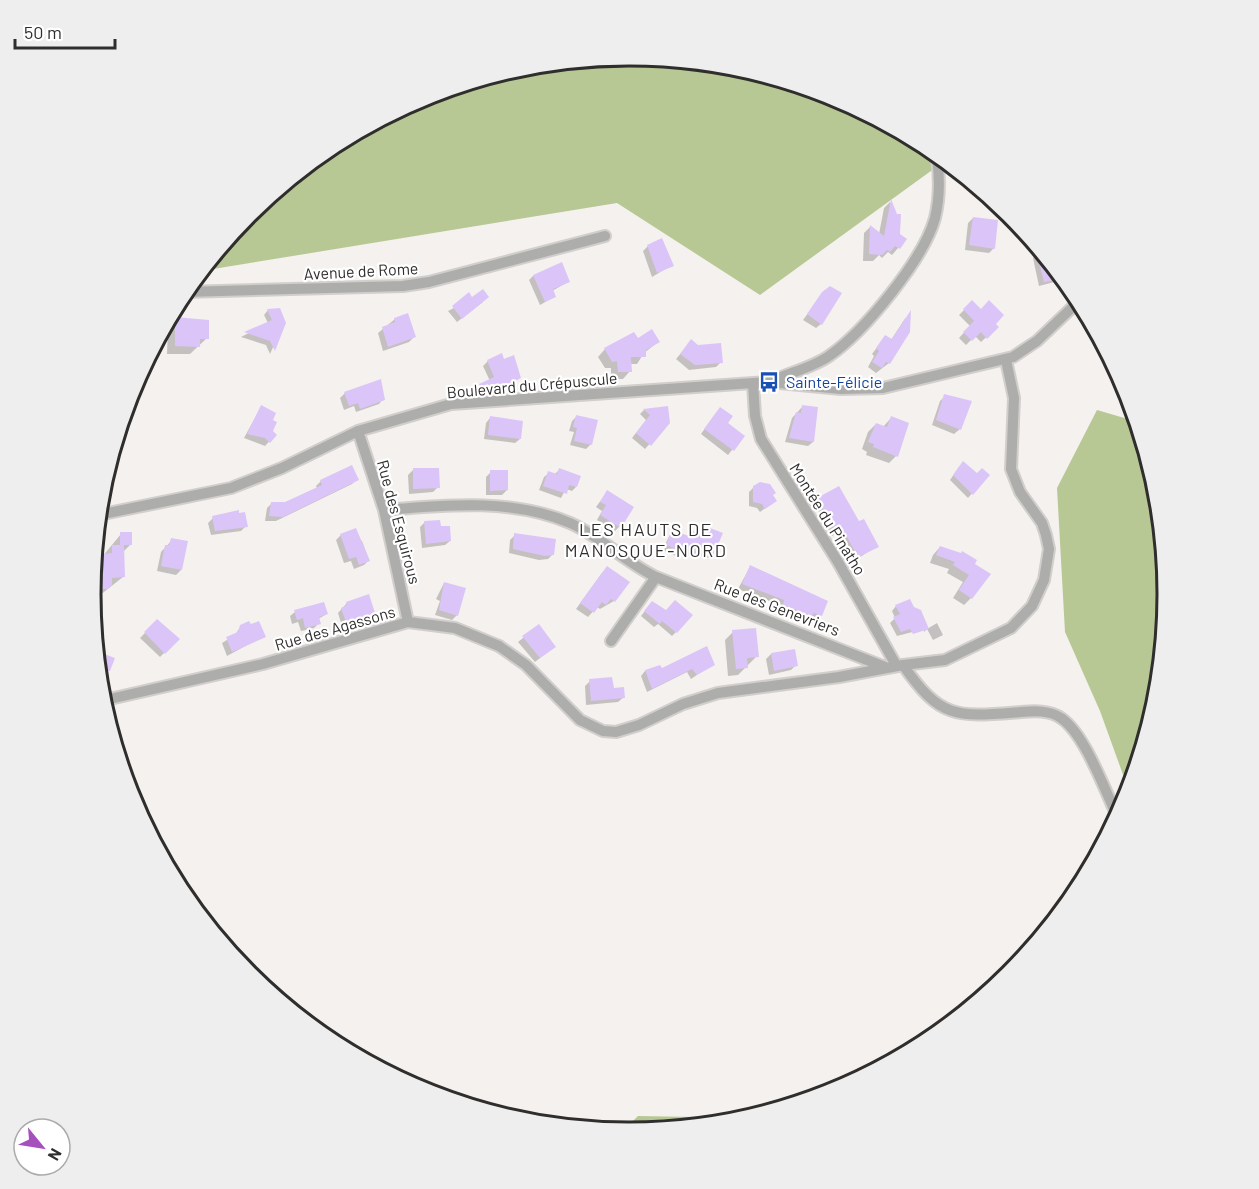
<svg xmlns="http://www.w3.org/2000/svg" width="1259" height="1189" viewBox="0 0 1259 1189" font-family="Barlow,sans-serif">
<rect width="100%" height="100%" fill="#f5f1ef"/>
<!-- forest -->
<path fill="#b7c894" d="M630,56L735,66L836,97L929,147L946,160L760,295L617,203L201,271L249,213L330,146L424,96L525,66Z
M1097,410L1138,422L1158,490L1168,595L1158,700L1130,794L1100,711L1065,632L1057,488Z
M638,1116L752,1118L734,1123L621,1133Z"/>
<!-- shadow -->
<path fill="#0003" d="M890,202L896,215L898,234L905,240L892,255L888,252L882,258L879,255L873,261H863L864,233L870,227L879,234L884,208Z
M973,218L994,248L989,253L965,250L968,223Z
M648,246L672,265L652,277L643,251Z
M1037,253H1043L1064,278L1062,280L1039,286L1033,258Z
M533,276L568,282L552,291L554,297L540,305L529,280Z
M823,293L821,324L816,328L803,320Z
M472,299L483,302L457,322L448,311Z
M972,302L997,327L981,342L975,336L966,345L959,338L970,326L959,315Z
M268,310L284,323L270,354L266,345L241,337L268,323L264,315Z
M906,317L889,363L876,373L868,367L874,356L872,354L885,337L891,340Z
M176,318L207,338L190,354H167L168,326Z
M395,319L414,337L409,342L383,351L378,333Z
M638,340L658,342L644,353L637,364H630V371L623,379H611V368H605L598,357L605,349Z
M687,346L721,362L716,367L689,370L676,359Z
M488,361L520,378L498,390L495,396L479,397L475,390L490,381L483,366Z
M139,375L138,381L142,383L130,398L132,388Z
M345,393L383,399L379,404L356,412L354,406L344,410L340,398Z
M945,396L960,429L954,434L932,425L940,401Z
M803,406L813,442L808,446L785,442L792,418Z
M261,407L271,420V431L275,435L265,446L244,438Z
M667,408L669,422L645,449L632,438L646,420L640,414L644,410Z
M716,413L743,436L728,455L701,434Z
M577,416L591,444L586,449L570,445L574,432L569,431L572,421Z
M490,418L520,439L515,443L484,439L486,423Z
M891,418L896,456L889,463L866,455L867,452L862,449L868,432L876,424L883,427Z
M959,467L977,474L988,475L968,498L950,480Z
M413,470L438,487L433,492L409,494L408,475Z
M559,470L576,487L572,491L566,489L561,498L539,490L544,477L549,473L555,474Z
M491,472L507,490L502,495H486V477Z
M357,479L352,484L276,521H265L267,508L272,503H285L317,489L316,486L321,481Z
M754,487L772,495L775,501L760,512L757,508L749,506V492Z
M607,492L619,527L615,531L597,520L602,511L596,507Z
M818,499L858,523L877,546L854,561L838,533L832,536L814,503Z
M213,518L246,526L241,531L211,535L208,523Z
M425,522L439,528L450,541L445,545L422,548L420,527Z
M710,529L713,553L708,558L696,554L693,557L680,552L676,556L662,550L672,531L686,537L691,531L704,537Z
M121,534L131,544L123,552V577L99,596H91V587L97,581V563Z
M341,535L362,541L369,560L364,565L354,569L351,561L344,563L336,540Z
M515,535L553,554L548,559L539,560L509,553L510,540Z
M172,540L181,570L176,575L157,571L161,552Z
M940,547L975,560L971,598L964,605L953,598L963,582L947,573L949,569L930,563L933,555Z
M750,567L821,615L816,620L809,618L806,620L779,609L780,605L738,589Z
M602,573L614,601L600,609L597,607L588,617L576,609Z
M444,583L457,615L452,620L435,615L440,601L436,599Z
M347,603L373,612L368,617L342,626L338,613Z
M896,606L927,629L937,623L943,635L933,640L927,629L924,632V629L897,636L890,623L895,618L892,611Z
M648,607L676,632L672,636L658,624L654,627L641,616Z
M295,612L327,614L318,619L319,623L314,628L301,631L298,622L292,624L290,616Z
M157,621L178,639L160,657L140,638Z
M241,626L264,636L227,656L222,643L235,635Z
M538,626L549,651L535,662L518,642Z
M733,632L757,656L738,675L728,676L725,640Z
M103,639V655L113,659L109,670L104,675L101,674L99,684L96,649Z
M771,654L796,665L791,670L769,675L766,659Z
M713,664L691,679L687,672L647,692L641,676L645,671L659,667L661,670Z
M590,681L624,697L618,702L586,705L585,686Z"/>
<!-- building -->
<path fill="#dbc5f8" d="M891,199L897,214H901L900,234L907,239L900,249L895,246L890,252L887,250L882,255L869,254L870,225L884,236Z
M973,217L998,220L995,249L969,245Z
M662,238L674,266L657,273L647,245Z
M1034,242L1061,275L1056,280L1044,282Z
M562,262L570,282L553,289L556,297L545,302L533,275Z
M830,286L842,293L822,325L807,314L822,292Z
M483,289L489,297L462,319L452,306L469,292L472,297Z
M972,300L981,309L989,300L1004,315L996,324L999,327L987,339L981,332L972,341L963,332L974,321L963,309Z
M280,308L286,323L275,351L270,341L244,332L272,320L267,309Z
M911,310L910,332L890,364L886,362L882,368L872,362L879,351L876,348L885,335L892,339Z
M408,313L416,337L388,347L382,327L395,322L394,318Z
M175,317L209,320V339H200V347L175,346Z
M652,329L660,342L646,350V357H631L632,372H618L617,361L612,362L604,348L634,332L638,338Z
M691,339L698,345L721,343L723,363L695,365L680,354Z
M502,353L504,359L514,355L521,378L499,388L501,392L484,394L479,384L494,377L487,360Z
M381,379L385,400L360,409L358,403L349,406L344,392Z
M944,394L972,401L961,430L936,420Z
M261,405L276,413L273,420L277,422L273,431L277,435L270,443L265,438L247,434Z
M802,405L818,407L814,442L789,438L796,412L801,413Z
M668,406L670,423L651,446L636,433L650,415L643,409Z
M720,407L733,416L728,423L745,436L734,451L704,429Z
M576,415L598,420L592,445L574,441L577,428L573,427Z
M490,416L523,421L521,439L488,435Z
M891,416L909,423L898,457L873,447L874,444L868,442L876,423L887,427Z
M963,461L977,473L982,468L990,475L973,495L953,475Z
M352,465L359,480L283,517L269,516L271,502H285L322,485L320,480Z
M413,468H439L440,488L413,489Z
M559,468L581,476L577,487L569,485L567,494L543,486L548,471L557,474Z
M490,470H508V490L490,491Z
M760,482L770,484L776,493L773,495L777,501L765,509L762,504L753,502V486Z
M839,486L859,521L864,519L879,547L858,557L843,530L837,533L817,498Z
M607,490L634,507L621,528L600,515L606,505L600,502Z
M239,510V513L245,512L248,527L215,531L212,516Z
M440,520L441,526H450L451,541L426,544L424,521Z
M356,528L370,561L359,565L356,557L349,559L340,534Z
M710,528L723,533L714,554L701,549L700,553L685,547L683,552L666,545L672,529L688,536L691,530L706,536Z
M120,532H132V545H124L125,577L112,578V585L108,589H97V579L104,572V554L112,553V545H120Z
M514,533L556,539L554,555L545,556L513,549Z
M171,538L188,541L182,570L161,566L165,545H169Z
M940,546L961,553L962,551L977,560L975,564L991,574L972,599L959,590L969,575L953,565L955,562L936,555Z
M750,565L828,601L822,616L814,613L812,616L783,605L784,600L742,584Z
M607,566L630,582L615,602L611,599L606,605L602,602L594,613L580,603Z
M444,582L466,588L458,616L439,610Z
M369,594L375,613L346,622L341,608L347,605L346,602Z
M910,599L914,607L921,610L929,629L913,634L910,629L901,632L893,617L900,614L895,605Z
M675,600L693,615L677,633L662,621L660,624L644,611L652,601L666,610Z
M324,602L328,614L319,617L321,624L305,628L303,618L297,620L294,610Z
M157,619L180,639L165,654L144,632Z
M249,621L251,624L259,621L266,637L232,652L226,637L238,632L240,625Z
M539,624L556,647L540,658L522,636Z
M756,628L759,657L747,658L748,668L736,669L732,630Z
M707,646L715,665L697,675L692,669L652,689L645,670L660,665L662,668Z
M795,649L798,666L774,671L771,653Z
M96,651L115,658L110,671L98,666Z
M612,677L614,688L624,687L625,698L591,701L589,679Z"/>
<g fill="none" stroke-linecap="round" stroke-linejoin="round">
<!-- minor casing -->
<g stroke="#d1cecc" stroke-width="14">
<path id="minor" d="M184,292L403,286L429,282L605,236
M770,382C788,373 812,368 829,356C864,332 924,259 935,218C940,197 940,179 937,158
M753,383L755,416L761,439L838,562L896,665
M358,431L384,510L408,622
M384,510C445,505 512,498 570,523C600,536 625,562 656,577L885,667
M98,515L231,488L282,468L358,431L451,404L769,382L841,389L883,388L1013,357L1037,341L1080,300
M611,641L656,577
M903,665L945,660L1011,628L1032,606L1044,580L1049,549L1046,535L1042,523L1020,492L1011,469L1014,398L1006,360
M101,701L263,664L408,622L455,628L499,646L526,665L580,720L603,731L616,732L639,725L683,704L718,693L839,677L903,665C941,720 957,717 1021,712C1034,711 1050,710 1061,718C1085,734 1105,791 1118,818"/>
</g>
<!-- minor -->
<use href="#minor" stroke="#adadab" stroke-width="10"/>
</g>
<!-- icons -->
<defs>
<g id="bus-bare" transform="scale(1.62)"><path d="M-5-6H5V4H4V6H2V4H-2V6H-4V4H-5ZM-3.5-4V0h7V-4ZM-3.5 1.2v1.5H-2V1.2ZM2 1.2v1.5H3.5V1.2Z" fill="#1a4fb4" stroke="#fff" stroke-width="2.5" paint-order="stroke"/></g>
</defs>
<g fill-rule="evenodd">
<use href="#bus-bare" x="769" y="382"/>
</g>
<g text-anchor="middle" stroke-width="4.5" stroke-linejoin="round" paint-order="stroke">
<!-- street labels -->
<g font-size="16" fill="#2f2e2d" stroke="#fff">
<text transform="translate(361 271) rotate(-3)" y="6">Avenue de Rome</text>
<text transform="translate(532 385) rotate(-5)" y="6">Boulevard du Crépuscule</text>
<text transform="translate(828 519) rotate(58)" y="6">Montée du Pinatho</text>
<text transform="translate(399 522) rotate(75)" y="6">Rue des Esquirous</text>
<text transform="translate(777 607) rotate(21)" y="6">Rue des Genevriers</text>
<text transform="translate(335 628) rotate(-16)" y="6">Rue des Agassons</text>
</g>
<!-- transit labels -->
<g font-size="16" fill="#164399" stroke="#fff" text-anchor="start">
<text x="786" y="388">Sainte-Félicie</text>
</g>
<!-- neighbourhood labels -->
<g font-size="18" letter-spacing="1.5" fill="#2f2e2d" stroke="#fff">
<text x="646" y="536">LES HAUTS DE<tspan x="646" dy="21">MANOSQUE-NORD</tspan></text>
</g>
</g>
<!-- crop -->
<path d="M0 0H1259V1189H0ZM101 594a528 528 0 1 1 1056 0a528 528 0 1 1-1056 0Z" fill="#eee" fill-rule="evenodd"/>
<path fill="none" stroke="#2f2e2d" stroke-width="3" d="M101 594a528 528 0 1 1 1056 0a528 528 0 1 1-1056 0Z"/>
<!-- north arrow -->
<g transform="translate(42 1147) rotate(120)"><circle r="28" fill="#ffffff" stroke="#acabab" stroke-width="1.5"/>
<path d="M0-4.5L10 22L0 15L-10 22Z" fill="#a650be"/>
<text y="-9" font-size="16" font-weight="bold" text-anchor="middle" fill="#2f2e2d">N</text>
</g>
<!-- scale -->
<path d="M15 39v9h100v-9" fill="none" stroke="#2f2e2d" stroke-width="3"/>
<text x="24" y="39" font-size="18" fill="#2f2e2d" stroke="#ffffff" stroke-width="4.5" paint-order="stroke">50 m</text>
</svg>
